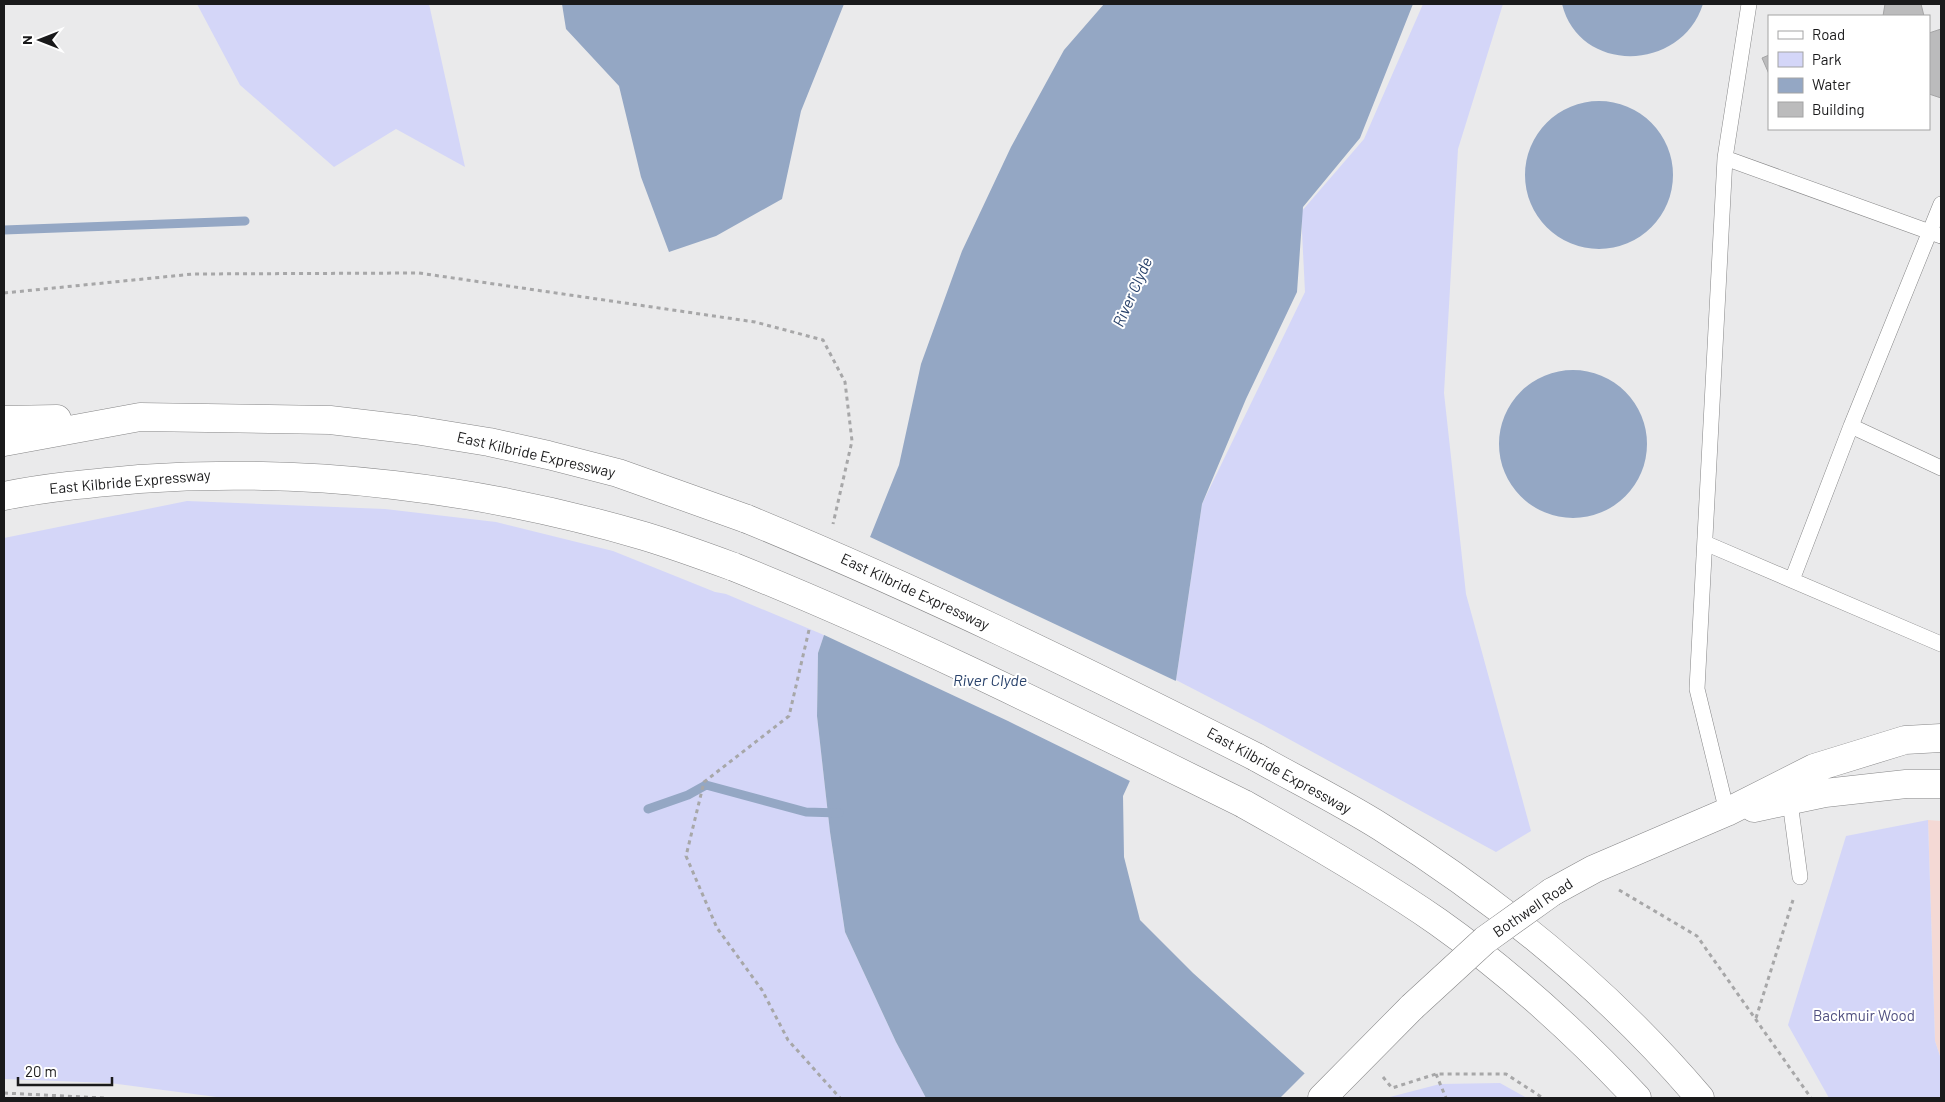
<svg xmlns="http://www.w3.org/2000/svg" width="1945" height="1102" viewBox="0 0 1945 1102" font-family="Barlow,sans-serif">
<rect width="100%" height="100%" fill="#eaeaeb"/>
<!-- industrial -->
<path fill="#f4d9d5" d="M1928,820L1941,821V1059L1935,1041Z"/>
<!-- green -->
<path fill="#d4d6f8" d="M197,4H429L465,167L396,129L334,167L240,85Z
M1423,4H1503L1458,149L1444,393L1466,594L1531,831L1496,852L1263,725L1176,680L1202,504L1305,292L1301,212L1364,139Z
M187,501L385,509L496,522L613,551L715,592L726,594L824,635L818,653L817,716L830,832L845,932L896,1042L926,1098H224L110,1083L4,1079V538Z
M1928,820L1935,1041L1941,1059V1098H1829L1788,1025L1846,836Z
M1500,1083L1527,1098H1386L1440,1084Z"/>
<!-- water -->
<path fill="#94a7c4" d="M562,4H844L801,111L782,199L716,236L669,252L641,177L619,86L566,29Z
M1104,4H1413L1360,138L1303,207L1297,292L1246,399L1202,504L1176,680L1123,796L1124,857L1140,920L1193,973L1332,1098H926L896,1042L845,932L830,832L817,716L818,653L824,635L862,557L899,465L921,364L962,251L1011,147L1064,50Z
M1562,4H1703C1681,73 1579,74 1562,4Z
M1525 175a74 74 0 1 1 148 0a74 74 0 1 1-148 0Z
M1499 444a74 74 0 1 1 148 0a74 74 0 1 1-148 0Z"/>
<!-- pier -->
<path fill="#eaeaeb" d="M868,536L1178,682L1132,782L1008,721L822,634Z
M1306,1072L1334,1096L1335,1098H1280Z"/>
<g fill="none" stroke-linecap="round" stroke-linejoin="round">
<!-- stream -->
<path stroke="#94a7c4" stroke-width="9" d="M4,230L245,221
M648,809L688,795L706,785L806,812L839,813"/>
</g>
<!-- building -->
<path fill="#bbbbbc" stroke="#a4a4a5" d="M1885,4H1921L1924,16H1883Z
M1941,29V98L1929,94V33Z
M1769,55V74L1762,58Z"/>
<g fill="none" stroke-linecap="round" stroke-linejoin="round">
<!-- lane casing -->
<g stroke="#868687" stroke-width="16">
<path id="lane" d="M1725,158L1941,236
M1941,204L1851,426L1941,468
M1705,543L1941,644
M1792,580L1851,426
M1790,802L1800,877
M1727,812L1697,689L1725,158L1749,4"/>
</g>
<!-- secondary casing -->
<g stroke="#868687" stroke-width="29">
<path id="secondary" d="M1754,808L1825,793L1906,784H1941
M1552,892L1594,869L1727,812L1814,768L1905,740L1941,738
M1322,1098L1412,1007"/>
</g>
<!-- highway casing -->
<g stroke="#868687" stroke-width="29">
<path id="highway" d="M4,420L57,419
M4,442L140,417L330,420L415,430L489,442L548,455L618,473L747,519
M4,496C48,487 94,483 139,479C308,467 481,488 644,536C674,545 704,556 734,567
M1256,757C1297,780 1341,802 1381,827C1500,902 1609,991 1700,1098
M1244,804C1310,841 1376,879 1438,922C1510,973 1577,1034 1637,1098"/>
</g>
<!-- path -->
<path stroke="#a7a7a8" stroke-width="3" stroke-dasharray="4 4" stroke-linecap="butt" d="M4,293L193,274L419,273L755,322L823,340L845,382L852,441L833,524
M809,630L789,716L704,782L686,856L717,928L762,990L788,1040L840,1098
M1619,890L1697,936L1811,1098
M1756,1018L1793,900
M1436,1074L1446,1098
M1383,1077L1392,1088L1436,1074H1506L1543,1098
M4,1093L104,1098"/>
<!-- lane -->
<use href="#lane" stroke="#fff" stroke-width="15"/>
<!-- secondary -->
<use href="#secondary" stroke="#fff" stroke-width="28"/>
<!-- highway -->
<use href="#highway" stroke="#fff" stroke-width="28"/>
<!-- secondary-bridge casing -->
<g stroke="#868687" stroke-width="29" stroke-linecap="butt">
<path id="secondary-bridge" d="M1412,1007L1485,940L1552,892"/>
</g>
<!-- highway-bridge casing -->
<g stroke="#868687" stroke-width="29" stroke-linecap="butt">
<path id="highway-bridge" d="M747,519C920,590 1088,672 1256,757
M734,567C908,637 1075,721 1244,804"/>
</g>
<!-- secondary-bridge -->
<use href="#secondary-bridge" stroke="#fff" stroke-width="28"/>
<!-- highway-bridge -->
<use href="#highway-bridge" stroke="#fff" stroke-width="28"/>
</g>
<g text-anchor="middle" stroke-width="4" stroke-linejoin="round" paint-order="stroke">
<!-- street labels -->
<g font-size="15" fill="#1a1a1b" stroke="#fff">
<text transform="translate(536 455) rotate(13)" y="5">East Kilbride Expressway</text>
<text transform="translate(130 482) rotate(-5)" y="5">East Kilbride Expressway</text>
<text transform="translate(915 592) rotate(25)" y="5">East Kilbride Expressway</text>
<text transform="translate(1279 771) rotate(29)" y="5">East Kilbride Expressway</text>
<text transform="translate(1533 908) rotate(-34)" y="5">Bothwell Road</text>
</g>
<!-- park labels -->
<g font-size="15" fill="#505080" stroke="#fff">
<text x="1864" y="1021">Backmuir Wood</text>
</g>
<!-- water labels -->
<g font-size="16" font-style="italic" fill="#29426b" stroke="#fff">
<text transform="translate(1132 292) rotate(-66)" y="6">River Clyde</text>
<text x="990" y="686">River Clyde</text>
</g>
</g>
<!-- border -->
<rect width="1945" height="1102" fill="none" stroke="#1a1a1b" stroke-width="10"/>
<!-- legend -->
<rect x="1768" y="15" width="162" height="115" fill="#ffffff" stroke="#a3a3a4"/>
<rect x="1778" y="31" width="25" height="8" fill="#ffffff" stroke="#a3a3a4"/>
<text x="1812" y="40" font-size="15" fill="#1a1a1b">Road</text>
<rect x="1778" y="52" width="25" height="15" fill="#d4d6f8" stroke="#a3a3a4"/>
<text x="1812" y="65" font-size="15" fill="#1a1a1b">Park</text>
<rect x="1778" y="78" width="25" height="15" fill="#94a7c4" stroke="#a3a3a4"/>
<text x="1812" y="90" font-size="15" fill="#1a1a1b">Water</text>
<rect x="1778" y="102" width="25" height="15" fill="#bbbbbc" stroke="#a3a3a4"/>
<text x="1812" y="115" font-size="15" fill="#1a1a1b">Building</text>
<!-- north arrow -->
<g transform="translate(40 40) rotate(270)" stroke="#ffffff" stroke-width="4" paint-order="stroke">
<path d="M0-4L9 19L0 12L-9 19Z" fill="#1a1a1b"/>
<text y="-8" font-size="14" font-weight="bold" text-anchor="middle" fill="#1a1a1b">N</text>
</g>
<!-- scale -->
<path d="M18 1077v8h94v-8" fill="none" stroke="#1a1a1b" stroke-width="2.5"/>
<text x="25" y="1077" font-size="15" fill="#1a1a1b" stroke="#ffffff" stroke-width="4" paint-order="stroke">20 m</text>
</svg>
